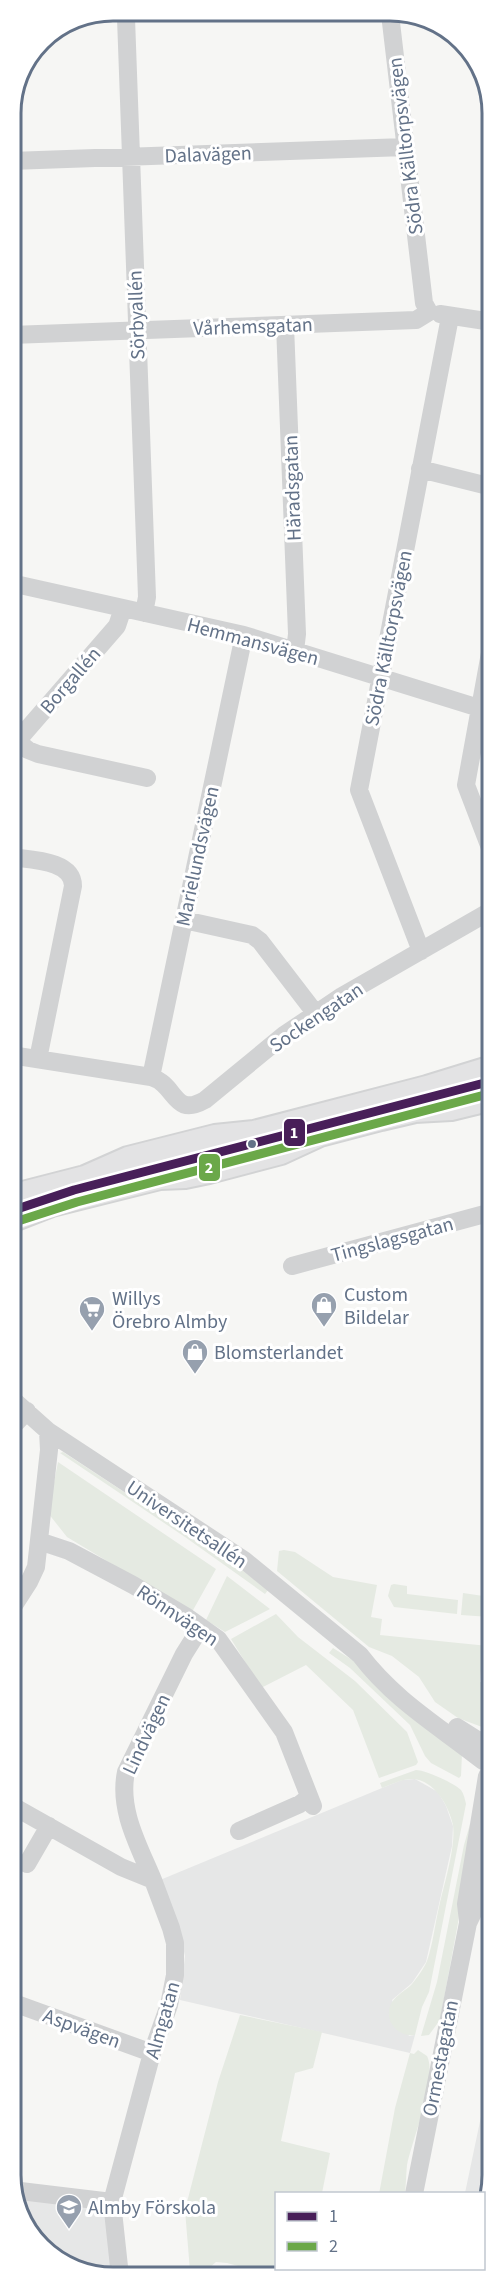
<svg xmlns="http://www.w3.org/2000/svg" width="503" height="2288" viewBox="0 0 503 2288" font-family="'Source Sans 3',sans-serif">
<rect width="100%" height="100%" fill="#f6f6f4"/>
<!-- built -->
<path fill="#e6e7e7" d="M415,1779L438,1792L446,1806L453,1826L452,1846L426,1962L412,1983L392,2000L409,2036L415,2035L410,2053L180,2000L185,1956L176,1918L160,1880L382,1788L402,1780Z
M492,2064V2181L484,2201V2194L465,2193Z
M14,2195L98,2208L103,2210L105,2213L114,2276L93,2275L36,2243Z"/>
<!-- green -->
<path fill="#e5eae2" d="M63,1452L234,1564L268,1590L265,1594L185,1537L60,1453Z
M58,1462L216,1569L192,1612L67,1537L48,1513Z
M284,1550L295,1552L333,1577L377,1585L371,1617L382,1619L380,1635L488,1646L489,1643L492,1644V1658H482L480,1682L492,1684V1723L482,1727L458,1718L435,1702L419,1677L392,1656L369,1647L277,1571L279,1551Z
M227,1576L270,1609L225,1632L206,1620Z
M394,1584L407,1586V1594L458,1600L457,1614L394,1607L388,1596L391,1585Z
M463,1593L490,1597L492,1599L490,1617L461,1615Z
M276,1614L298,1637L355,1681L407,1732L418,1762L416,1765L379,1778L353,1710L306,1665L261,1688L231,1639Z
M333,1648L354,1661L462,1754L461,1776L459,1778L431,1763L425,1756L410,1725L350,1668L329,1653Z
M416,1770C425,1770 454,1783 461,1790C464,1794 465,1800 466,1804L429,1992L422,2007L415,2035C401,2037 387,2026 389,2011C391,1997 403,1993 412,1984C417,1978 424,1968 427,1961C433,1944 435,1924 439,1907C444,1884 456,1847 453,1825C449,1806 434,1780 413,1779C402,1779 392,1784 382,1788L380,1783Z
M470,1824L458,1923L440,2020L429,2035L421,2036L437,1982L464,1845Z
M240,2015L322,2032L313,2068L295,2073L281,2141L330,2153L322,2193L276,2194V2268L315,2269V2276H276L227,2263L216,2262L209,2268L207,2276H155L190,2271L185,2210L218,2082Z
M418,2050L427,2056C438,2078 412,2140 407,2165C406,2175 406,2184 405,2193L379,2194L395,2108L410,2053L414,2054Z"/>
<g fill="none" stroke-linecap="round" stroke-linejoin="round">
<!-- major casing -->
<g stroke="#d2d3d4" stroke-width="26">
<path id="major" d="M11,1196L85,1177L128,1158L215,1136L254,1132L427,1087L492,1067
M11,1221L52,1205L160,1178L185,1177L209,1172L281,1153L320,1135L381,1119L415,1111L451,1109L492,1099"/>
</g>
<!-- minor -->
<path stroke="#d1d2d3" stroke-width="18" d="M390,14L424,303L429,312
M126,18L147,597L144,613
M11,161L405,147
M440,314L492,322
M285,325L297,634L295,651
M11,335L416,320L429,312
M420,469L492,487
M11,583L244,635L492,712
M492,642L466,785L492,853
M17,741L28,750L38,754L147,778
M11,748L117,626L123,608
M11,857C31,860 73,860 73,886L38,1059
M184,920L252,935L260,941L316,1014
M421,951L359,790L450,317
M11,1055L151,1077C177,1085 173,1118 205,1100L284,1035L342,996L492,910
M151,1077L244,635
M292,1266L492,1212
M11,1398L48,1431L244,1560L360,1655C395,1701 439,1726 483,1761
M11,1428L27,1411
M39,1541L69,1551L133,1585L187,1617L218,1639L284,1732L313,1806
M11,1610L29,1582L36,1567L49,1450L48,1431
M457,1727L476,1739L492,1746
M11,1805L121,1867L153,1880L171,1928L175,1943V1975L169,2005L152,2053L112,2202L120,2276
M239,1831L300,1804L309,1797
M27,1864L49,1826
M153,1880C139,1846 118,1810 126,1772L184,1654L201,1627
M468,1921L466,1904L487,1776
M11,2002L152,2053
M12,2190L112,2202
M414,2194L468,1923L480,1898L492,1856
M397,2277L399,2268"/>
<!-- major -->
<use href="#major" stroke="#e3e3e4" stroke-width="22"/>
<!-- bus-1 casing -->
<g stroke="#fff" stroke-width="14">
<path id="bus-1" d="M11,1211L74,1190L492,1081"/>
</g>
<!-- bus-2 casing -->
<g stroke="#fff" stroke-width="14">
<path id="bus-2" d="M15,1222L77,1202L492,1093"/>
</g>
<!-- bus-1 -->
<use href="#bus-1" stroke="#481f59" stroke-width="9"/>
<!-- bus-2 -->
<use href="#bus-2" stroke="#6ba849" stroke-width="9"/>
</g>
<!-- icons -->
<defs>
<g id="shop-pin" transform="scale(1.35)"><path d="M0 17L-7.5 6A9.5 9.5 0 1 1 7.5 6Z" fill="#96a0ae" stroke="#fff"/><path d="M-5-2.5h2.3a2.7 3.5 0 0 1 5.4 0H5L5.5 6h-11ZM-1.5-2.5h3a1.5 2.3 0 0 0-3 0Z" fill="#fff"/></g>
<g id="supermarket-pin" transform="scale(1.35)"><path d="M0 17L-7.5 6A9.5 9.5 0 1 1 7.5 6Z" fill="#96a0ae" stroke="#fff"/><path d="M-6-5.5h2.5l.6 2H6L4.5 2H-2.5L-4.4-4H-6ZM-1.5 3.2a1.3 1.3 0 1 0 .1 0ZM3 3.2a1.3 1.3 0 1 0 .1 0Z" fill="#fff"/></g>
<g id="school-pin" transform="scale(1.35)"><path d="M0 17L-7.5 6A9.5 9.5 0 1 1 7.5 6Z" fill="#96a0ae" stroke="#fff"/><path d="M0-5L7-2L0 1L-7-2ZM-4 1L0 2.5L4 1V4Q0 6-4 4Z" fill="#fff"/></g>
</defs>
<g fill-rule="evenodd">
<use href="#shop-pin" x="324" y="1305"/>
<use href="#supermarket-pin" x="92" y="1309"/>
<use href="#shop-pin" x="195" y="1352"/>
<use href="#school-pin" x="69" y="2207"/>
</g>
<!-- markers -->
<circle fill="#637288" stroke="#fff" stroke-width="2" cx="252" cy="1144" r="5"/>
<g text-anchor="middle" stroke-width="6" stroke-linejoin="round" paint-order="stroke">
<!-- street labels -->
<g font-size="20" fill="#637288" stroke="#fff">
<text transform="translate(405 146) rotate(-97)" y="7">Södra Källtorpsvägen</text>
<text transform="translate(208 154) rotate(-2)" y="7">Dalavägen</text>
<text transform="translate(136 315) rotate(-92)" y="7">Sörbyallén</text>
<text transform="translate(253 326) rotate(-2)" y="7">Vårhemsgatan</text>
<text transform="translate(292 488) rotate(-92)" y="7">Häradsgatan</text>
<text transform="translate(388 638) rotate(-79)" y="7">Södra Källtorpsvägen</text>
<text transform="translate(253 641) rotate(15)" y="7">Hemmansvägen</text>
<text transform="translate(70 680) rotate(-49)" y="7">Borgallén</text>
<text transform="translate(197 856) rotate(-78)" y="7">Marielundsvägen</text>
<text transform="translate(316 1017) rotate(-34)" y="7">Sockengatan</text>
<text transform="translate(392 1239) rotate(-15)" y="7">Tingslagsgatan</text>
<text transform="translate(187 1524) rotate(34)" y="7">Universitetsallén</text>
<text transform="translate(178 1615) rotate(34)" y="7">Rönnvägen</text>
<text transform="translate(146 1734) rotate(-65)" y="7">Lindvägen</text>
<text transform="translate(162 2020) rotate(-74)" y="7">Almgatan</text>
<text transform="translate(82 2028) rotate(20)" y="7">Aspvägen</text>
<text transform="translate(440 2058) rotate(-79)" y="7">Ormestagatan</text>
</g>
<!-- poi labels -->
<g font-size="20" fill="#637288" stroke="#fff" text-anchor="start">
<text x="344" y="1301">Custom<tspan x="344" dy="23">Bildelar</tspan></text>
<text x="112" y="1305">Willys<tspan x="112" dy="23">Örebro Almby</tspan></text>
<text x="214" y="1359">Blomsterlandet</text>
<text x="88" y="2214">Almby Förskola</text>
</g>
</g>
<!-- crop -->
<path d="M0 0H503V2288H0ZM113 21H390A92 92 0 0 1 482 113V2175A92 92 0 0 1 390 2267H113A92 92 0 0 1 21 2175V113A92 92 0 0 1 113 21Z" fill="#fff" fill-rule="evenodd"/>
<path fill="none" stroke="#637288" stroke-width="3" d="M113 21H390A92 92 0 0 1 482 113V2175A92 92 0 0 1 390 2267H113A92 92 0 0 1 21 2175V113A92 92 0 0 1 113 21Z"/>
<g stroke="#fff" stroke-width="2">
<rect x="283" y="1118" width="23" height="29" rx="6" fill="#481f59"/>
<rect x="198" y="1153" width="23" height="29" rx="6" fill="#6ba849"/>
</g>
<g font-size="16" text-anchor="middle" font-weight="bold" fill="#fff">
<text x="294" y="1138">1</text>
<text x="209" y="1173">2</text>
</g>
<!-- legend -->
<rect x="275" y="2192" width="210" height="78" fill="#ffffff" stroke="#c1c7cf" stroke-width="1.5"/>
<rect x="287" y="2212" width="30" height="9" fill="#481f59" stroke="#c1c7cf" stroke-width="1.5"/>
<text x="329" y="2222" font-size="18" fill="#637288">1</text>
<rect x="287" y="2242" width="30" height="9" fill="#6ba849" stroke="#c1c7cf" stroke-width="1.5"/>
<text x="329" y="2252" font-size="18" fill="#637288">2</text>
</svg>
